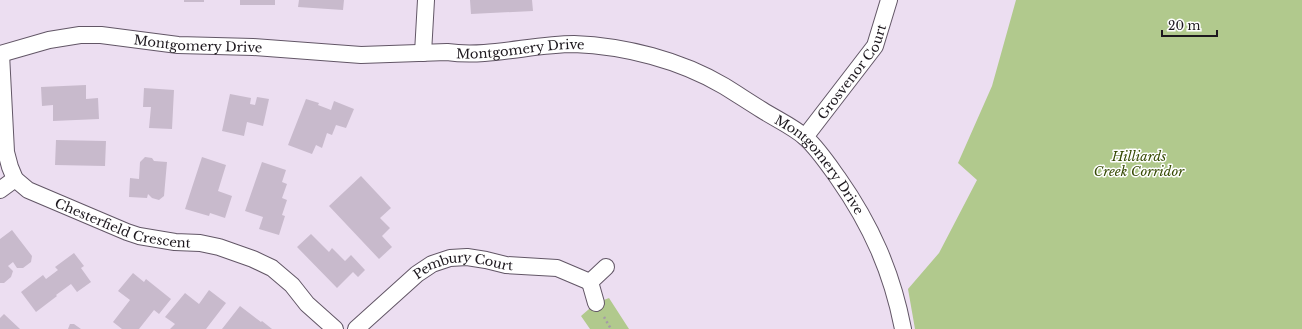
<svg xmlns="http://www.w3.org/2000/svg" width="1302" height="329" viewBox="0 0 1302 329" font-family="'Libre Baskerville',serif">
<rect width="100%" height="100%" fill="#ecdef1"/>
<!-- green -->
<path fill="#b1c98d" d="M1016,0H1302V329H915L908,289L939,253L977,180L958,163L992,86Z
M609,298L629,329H590L581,316L596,303Z"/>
<!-- building -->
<path fill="#c8bacc" d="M184,0H204V2H184Z
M240,0H275V5H240Z
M299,0H344L343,10L298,7Z
M470,0H532L533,11L471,14Z
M86,85V99L98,98L99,119L53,121V105L42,106L41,87Z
M144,88L174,90L172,129L149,128L151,107H143Z
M230,94L251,98L250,104L255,105L257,97L269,99L263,126L247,122L244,136L222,131Z
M306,99L319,103L318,105L331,110L334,101L354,109L346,128L336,125L332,135L327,133L322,148L316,145L312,154L288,145Z
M56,140L106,141L105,166L55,165Z
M145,157L152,158L154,161L167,162L164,196L159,200L152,198L148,194L147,198L129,197L130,178L139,179L140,162Z
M202,157L226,165L218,191L232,196L225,218L210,213L209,216L185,209Z
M262,162L286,170L282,182L287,184L282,198L287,200L282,215L285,216L279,235L259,229L263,217L245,211Z
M361,176L391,208L380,218L390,228L382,236L392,247L379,259L329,206Z
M12,230L32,256L31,262L23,268H17L13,262L8,266L13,271L11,277L4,283H0V239Z
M311,234L329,252L332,248L345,261L351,255L365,270L358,277L353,272L337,288L297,247Z
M74,253L84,266L81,268L91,282L77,292L71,284L56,295L57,296L36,312L21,292L43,275L46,279L58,270L55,267Z
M133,273L144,282L146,279L171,299L159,314L154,310L139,329H122L113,322L130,300L118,291Z
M209,290L226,303L206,329H170L175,324L165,317L185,293L199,304Z
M240,306L261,322L262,321L272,329H222Z
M4,314L20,329H0V318Z
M70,324H74L81,329H68Z"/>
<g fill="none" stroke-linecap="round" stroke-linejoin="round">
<!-- minor casing -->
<g stroke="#625666" stroke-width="18">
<g id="minor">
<path d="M423,53L426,0"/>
<path id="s1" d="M0,54L49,40L80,35H101L178,45L253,47L361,55L447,52C489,58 532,44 574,44C625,46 680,60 724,86C737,94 749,102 762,110C776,119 794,127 806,138C818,149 828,164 838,178C871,225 892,272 903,329"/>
<path id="s2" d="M1,54L6,152L10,167L15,179L28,190L127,232L139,236L175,242L200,243L219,247L253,259L272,268L292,285L307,304L335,329"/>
<path id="s3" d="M805,137L875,46L889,0"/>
<path d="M0,190L15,179"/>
<path d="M596,303L590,282L606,267"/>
<path id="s4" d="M356,329L417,274L432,264L450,258L467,257L486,260L506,265L557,268L590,282"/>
</g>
</g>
<!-- path -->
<path stroke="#a499a8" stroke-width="2.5" stroke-dasharray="2 3" stroke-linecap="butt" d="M604,317L611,329"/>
<!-- minor -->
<use href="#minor" stroke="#fff" stroke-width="16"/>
</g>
<g text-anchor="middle" stroke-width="3" stroke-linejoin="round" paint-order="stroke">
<!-- street labels -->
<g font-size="13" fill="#1d181e" stroke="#fff">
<text dy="5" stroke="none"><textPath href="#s1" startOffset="201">Montgomery Drive</textPath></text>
<text dy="5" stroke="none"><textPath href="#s1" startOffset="524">Montgomery Drive</textPath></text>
<text dy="5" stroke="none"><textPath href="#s3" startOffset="81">Grosvenor Court</textPath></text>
<text dy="5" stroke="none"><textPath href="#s1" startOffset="861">Montgomery Drive</textPath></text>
<text dy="5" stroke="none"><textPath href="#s2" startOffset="245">Chesterfield Crescent</textPath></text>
<text dy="5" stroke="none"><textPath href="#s4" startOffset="131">Pembury Court</textPath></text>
</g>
<!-- park labels -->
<g font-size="13" font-style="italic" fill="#364a04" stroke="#fff">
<text x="1139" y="161">Hilliards<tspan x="1139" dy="15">Creek Corridor</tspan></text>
</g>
</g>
<!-- scale -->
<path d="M1162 30v6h55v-6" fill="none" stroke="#1d181e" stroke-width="2"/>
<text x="1168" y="30" font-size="12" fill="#1d181e" stroke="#ffffff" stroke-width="3" paint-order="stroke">20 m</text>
</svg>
